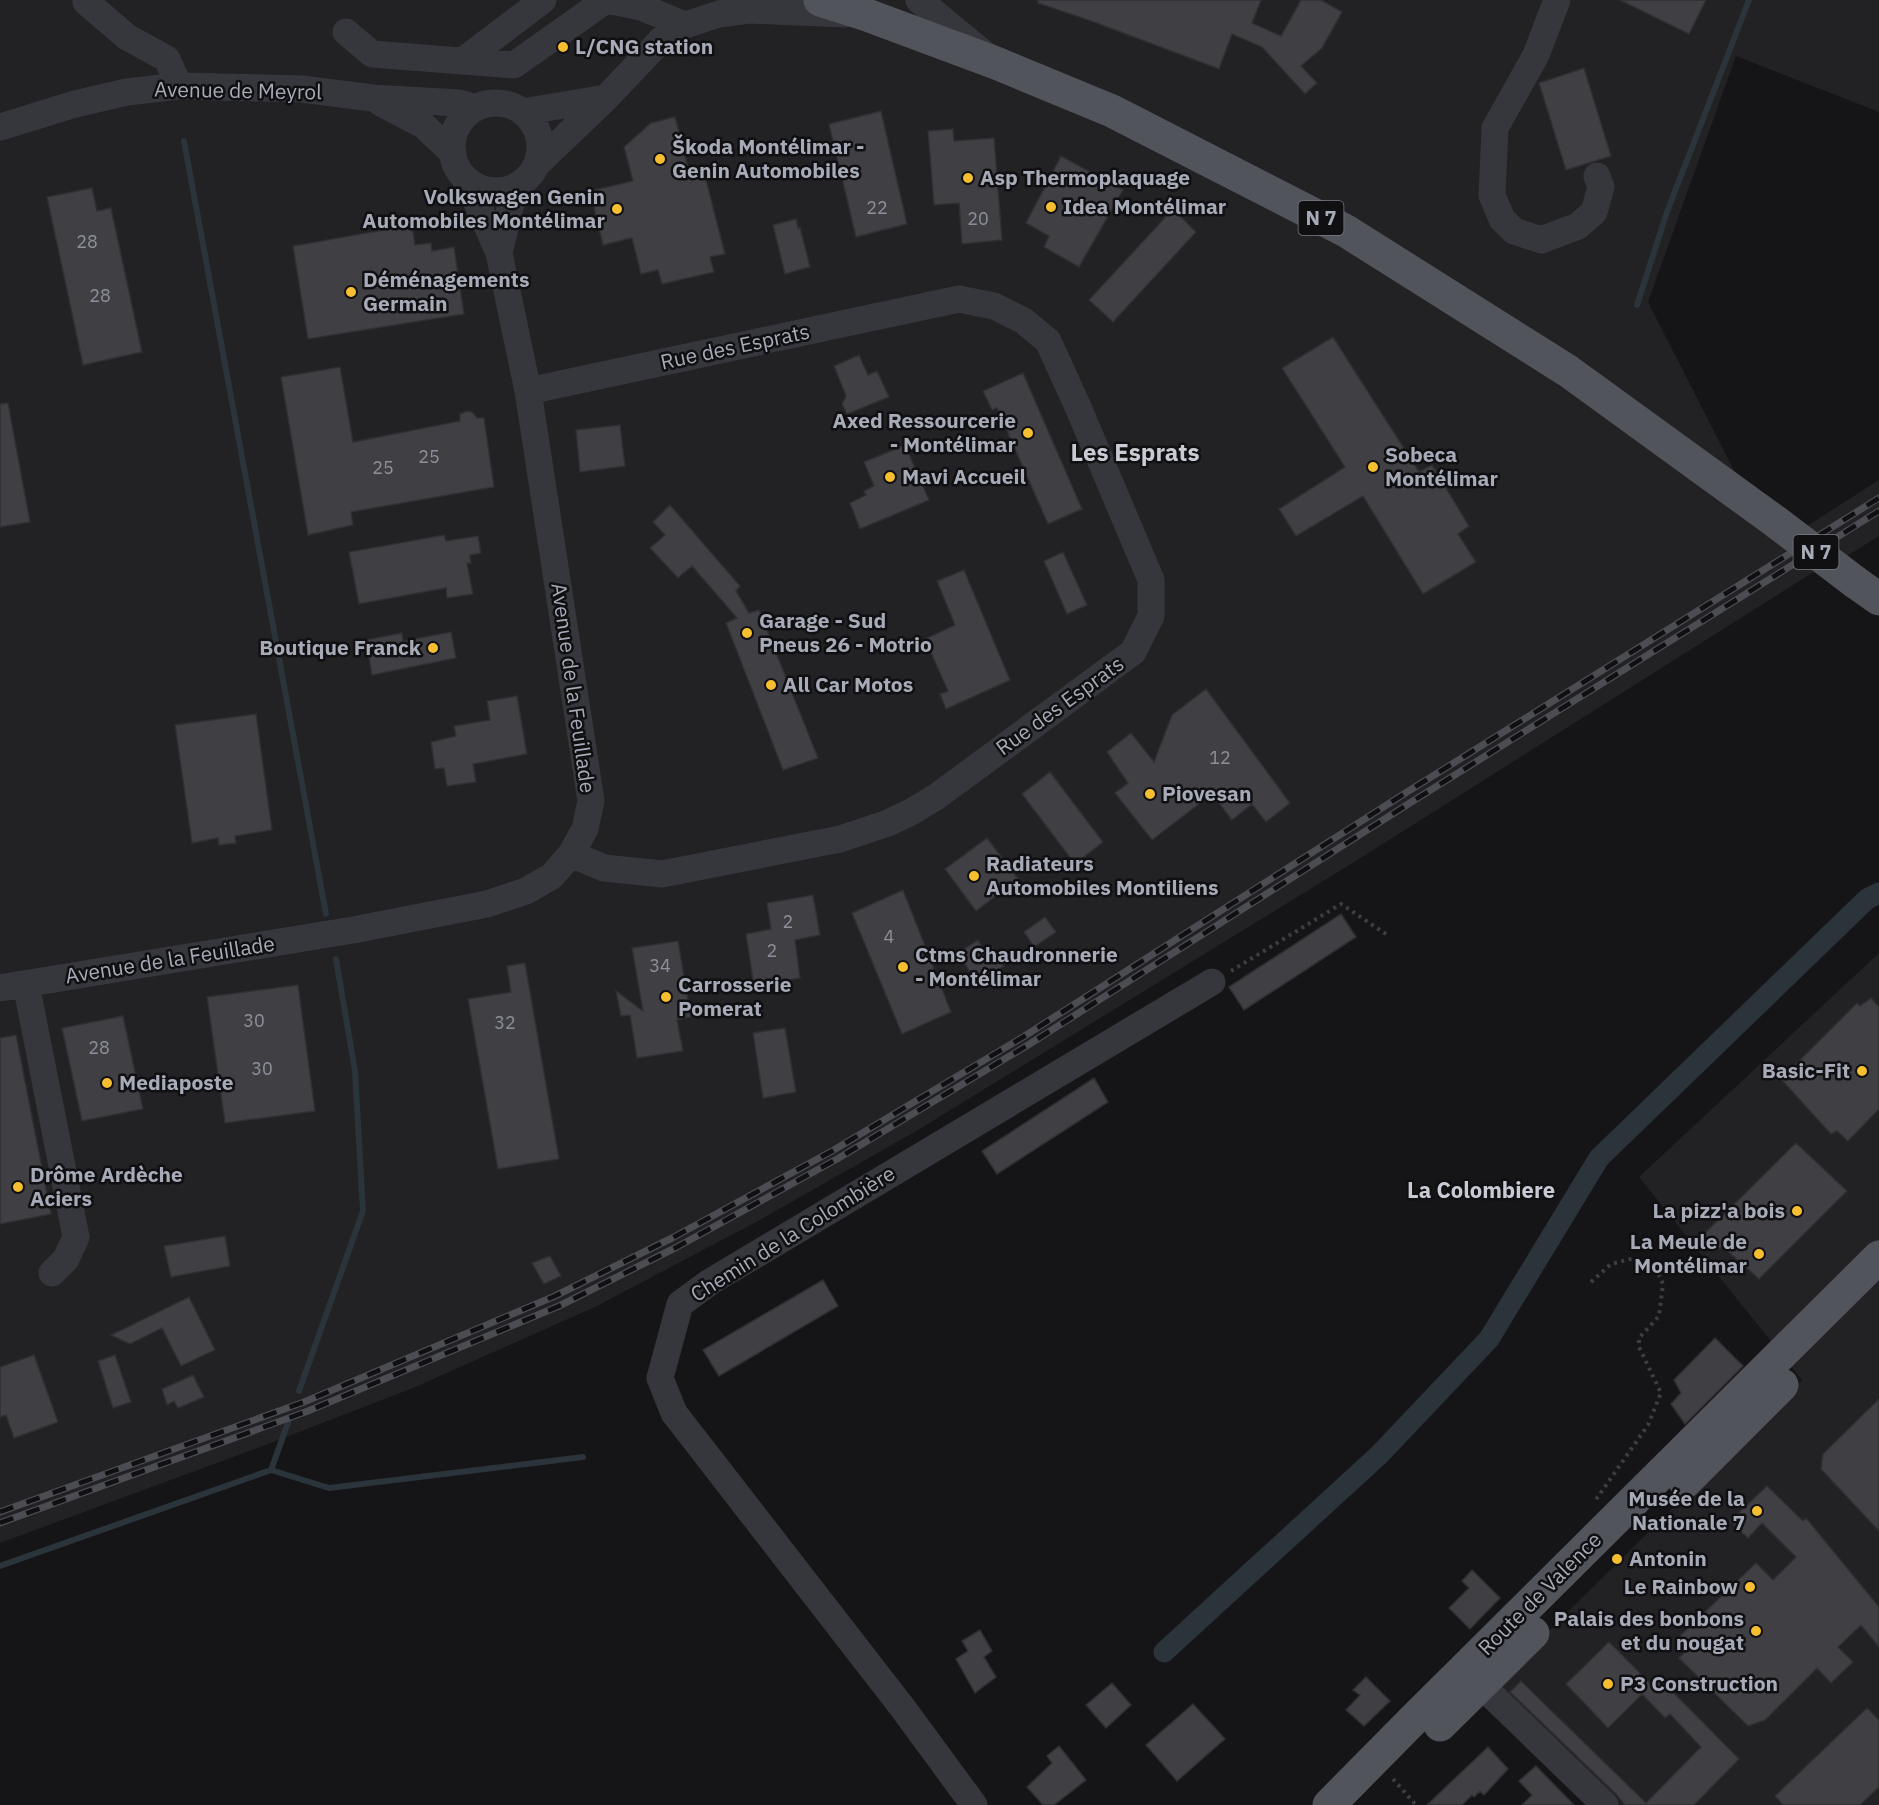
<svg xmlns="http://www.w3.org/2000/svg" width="1879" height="1805" viewBox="0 0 1879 1805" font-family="'IBM Plex Sans',sans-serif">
<rect width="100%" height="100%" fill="#151517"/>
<!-- built -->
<path fill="#222124" d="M0,0H1879V112L1736,56L1648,302L1767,535L1817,570L1351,864L918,1130L758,1221L597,1306L413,1388L268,1444L0,1543Z
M1879,480V536L1847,556L1807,526Z
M1879,953V1805H1613L1492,1687L1802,1380L1639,1177Z"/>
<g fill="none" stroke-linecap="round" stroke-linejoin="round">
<!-- stream -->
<path stroke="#2b333b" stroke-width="6" d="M184,141L326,914
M1637,305L1667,212L1749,0
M299,1391L363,1211L355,1071L336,959
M271,1470L289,1420
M0,1566L271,1470L329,1488L583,1457"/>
<!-- canal -->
<path stroke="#2b333b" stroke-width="21" d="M1164,1652L1379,1455L1489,1339L1599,1158L1867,899L1879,893"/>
</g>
<!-- building -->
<path fill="#404044" stroke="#302f33" stroke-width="1.5" d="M1038,0H1261L1252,23L1281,36L1301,0H1321L1342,12L1322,48L1301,66L1317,83L1305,94L1262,47L1232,34L1219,69L1094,22L1038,3Z
M1620,0H1706L1689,34Z
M1584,68L1611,156L1566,170L1539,83Z
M881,111L907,224L856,237L829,124Z
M675,117L689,171L703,168L725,254L710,257L714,272L662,284L658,270L641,274L632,238L603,245L590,191L633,181L624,147L651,123Z
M953,129L954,141L994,138L1002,240L962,244L959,203L934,205L928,131Z
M1061,156L1123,190L1079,267L1044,247L1049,236L1026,223Z
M92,188L97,211L111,208L142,352L83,365L47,197Z
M1173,209L1196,232L1113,322L1089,300Z
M796,219L798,228L800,227L810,267L785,274L773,225Z
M412,225L415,245L431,243L432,251L454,247L464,314L308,339L293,246Z
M1333,337L1419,472L1432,465L1469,526L1458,534L1476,562L1423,594L1363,496L1296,536L1279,509L1345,467L1282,368Z
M859,355L868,375L877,371L889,397L847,414L842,404L846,396L834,366Z
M340,367L353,442L460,421V414L467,411L472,412L477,418H484L494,487L351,512L353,525L308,535L281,377Z
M1023,373L1082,509L1048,524L997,408L992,410L983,391Z
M8,403L30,522L0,527V404Z
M620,425L625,466L580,472L576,430Z
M905,445L929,500L860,529L850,503L866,495L864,491L874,486L864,462Z
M670,505L740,586L736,591L749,613L759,610L818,758L783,770L726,623L737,618L692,566L678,578L650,548L665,535L653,522Z
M444,535L446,541L478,536L481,553L470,555L471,563H467L473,594L447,598L446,588L359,604L349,552Z
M1063,552L1087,605L1067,614L1044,561Z
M964,570L1010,680L946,709L940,694L948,691L925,639L955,625L937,581Z
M451,632L456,658L372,675L366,640L402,633L403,641Z
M1206,689L1290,803L1266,822L1252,804L1232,820L1212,794L1152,840L1115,793L1128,783L1107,752L1131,733L1154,762L1172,715Z
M517,696L527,754L473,764L476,782L447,786L444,768L435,769L431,742L456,736L454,726L490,720L487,701Z
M256,714L272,830L235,836L236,843L219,845L218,838L192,843L175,725Z
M1050,772L1103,842L1075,864L1022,794Z
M987,838L1018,879L976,911L945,869Z
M903,890L951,1012L902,1034L852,913Z
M813,895L820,935L795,940L800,978L754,986L746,934L771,929L767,903Z
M1341,914L1356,937L1244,1010L1229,987Z
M1045,917L1056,932L1034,947L1024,932Z
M978,940L985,952L992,947L1004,966L977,983L958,953Z
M678,941L691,1017L677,1020L683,1051L637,1058L630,1015L621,1016L616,991L643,1011L632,948Z
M525,963L559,1159L498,1169L468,999L511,992L507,966Z
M298,985L315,1111L225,1123L207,997Z
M1871,998L1879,1007V1109L1848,1141L1837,1131L1831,1134L1781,1079L1857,1003L1860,1006Z
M123,1016L143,1109L82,1121L62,1028Z
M785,1028L796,1092L763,1098L753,1033Z
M16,1035L51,1214L0,1224V1038Z
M1094,1078L1108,1102L997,1174L982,1151Z
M1796,1143L1847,1191L1759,1279L1722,1246L1720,1249L1703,1235Z
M225,1236L230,1266L171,1277L164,1246Z
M550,1256L561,1276L544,1284L532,1263Z
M823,1280L838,1306L719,1376L703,1350Z
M189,1297L215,1350L181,1366L162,1328L130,1344L111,1335Z
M1715,1338L1743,1366L1685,1424L1671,1404L1681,1393L1674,1380Z
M34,1355L58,1422L14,1438L6,1415L0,1417V1367Z
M115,1355L131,1402L113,1408L98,1361Z
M193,1375L204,1397L178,1408L174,1401L167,1405L162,1389Z
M1879,1399V1531L1821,1469L1823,1454Z
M1767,1486L1803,1521L1806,1518L1879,1607V1647L1861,1625L1838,1647L1853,1662L1831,1683L1817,1668L1765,1720L1748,1726L1679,1658L1690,1647L1680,1636L1756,1563L1773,1580L1796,1557L1762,1523L1748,1538L1730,1521Z
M1472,1570L1500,1598L1470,1629L1449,1608L1469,1588L1462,1581Z
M980,1630L992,1651L984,1657L996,1677L975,1693L956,1659L968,1651L962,1641Z
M1609,1642L1650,1683L1658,1677L1739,1759L1694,1805H1625L1616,1794L1510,1692L1521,1681L1646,1803L1701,1747L1670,1714L1665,1718L1642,1694L1608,1728L1566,1684Z
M1366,1677L1390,1701L1364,1726L1346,1710L1360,1695L1353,1690Z
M1112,1683L1131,1705L1106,1728L1086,1705Z
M1193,1704L1225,1739L1177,1781L1146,1745Z
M1867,1708L1879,1720V1787L1860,1805H1783L1775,1796Z
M1059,1746L1086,1780L1054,1805H1043L1027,1787L1052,1763L1047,1756Z
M1488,1747L1508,1769L1484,1795L1480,1791L1474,1797L1472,1795L1462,1805H1427Z
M1536,1766L1574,1805H1522L1532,1795L1519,1781Z"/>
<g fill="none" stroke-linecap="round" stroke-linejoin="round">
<!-- path -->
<path stroke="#3c3e43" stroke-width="4" stroke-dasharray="3 4.5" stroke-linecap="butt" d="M1231,971L1341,904L1389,936
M1591,1282L1611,1264L1635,1258L1654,1264L1663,1284L1659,1316L1639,1338V1347L1661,1393L1648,1425L1595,1501
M1393,1779L1416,1805"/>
<!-- minor -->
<path stroke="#36373c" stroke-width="27" d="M607,0L641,7L685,25
M919,0L983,53
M1557,0L1536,55L1495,128L1492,195L1502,219L1514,231L1541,240L1578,226L1594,212L1601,187L1597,176
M86,2L127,37L167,59L179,86
M346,32L372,54L514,65L606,0
M464,60L543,0
M381,103L423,125L453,153
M452 147a44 44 0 1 1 88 0a44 44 0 1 1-88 0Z
M522,112L606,98
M0,127L75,104L127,92L179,86L302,89L372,98L459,103L476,108
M537,164L606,98L661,40L685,25L719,14L749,10L845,14
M499,253L515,187
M528,391L959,299L994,306L1024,321L1048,341L1078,407L1151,580V616L1133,652L936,797L911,812L888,823L840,839L662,874L604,868L571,854
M26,984L76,1237L66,1259L52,1273
M0,988L353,930L487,904L526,891L552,876L571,854L585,829L591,801L528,391L499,253L467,180
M1481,1685L1605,1805
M974,1805L902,1707L674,1413L660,1378L680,1304L710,1282L1212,982"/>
<!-- major -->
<path stroke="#52545b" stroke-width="33" d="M820,0L867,15L996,63L1112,111L1346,231L1568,371L1776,522
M1855,582L1879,599
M1685,1482L1782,1385
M1440,1725L1533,1633
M1329,1805L1413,1720L1879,1257"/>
<!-- rail casing -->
<g stroke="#4b4d53" stroke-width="7">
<path id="rail" d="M0,1512L304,1402L555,1296L672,1238L832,1151L1023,1037L1407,792L1879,498
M0,1523L308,1411L559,1306L677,1247L837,1159L1028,1045L1413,801L1879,511"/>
</g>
<!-- rail -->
<use href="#rail" stroke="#101012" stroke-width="4.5" stroke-dasharray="14" stroke-linecap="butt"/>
<!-- major-bridge -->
<path stroke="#52545b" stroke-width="33" d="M1776,522L1855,582"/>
</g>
<!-- markers -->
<g fill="#f5bf30" stroke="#101012" stroke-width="2">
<circle cx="563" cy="47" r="6"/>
<circle cx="660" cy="159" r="6"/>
<circle cx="968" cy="178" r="6"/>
<circle cx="1051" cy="207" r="6"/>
<circle cx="617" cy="209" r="6"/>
<circle cx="351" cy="292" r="6"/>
<circle cx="1028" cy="433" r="6"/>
<circle cx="1373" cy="467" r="6"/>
<circle cx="890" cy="477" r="6"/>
<circle cx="747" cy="633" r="6"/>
<circle cx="433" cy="648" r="6"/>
<circle cx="771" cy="685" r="6"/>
<circle cx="1150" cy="794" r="6"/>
<circle cx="974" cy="876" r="6"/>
<circle cx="903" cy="967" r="6"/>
<circle cx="666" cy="997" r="6"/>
<circle cx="1862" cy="1071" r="6"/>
<circle cx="107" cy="1083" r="6"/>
<circle cx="18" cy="1187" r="6"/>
<circle cx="1797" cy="1211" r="6"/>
<circle cx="1759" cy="1254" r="6"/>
<circle cx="1757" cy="1511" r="6"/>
<circle cx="1617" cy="1559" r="6"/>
<circle cx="1750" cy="1587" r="6"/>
<circle cx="1756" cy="1631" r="6"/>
<circle cx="1608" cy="1684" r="6"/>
</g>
<g text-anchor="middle" stroke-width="5" stroke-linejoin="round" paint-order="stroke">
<!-- number labels -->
<g font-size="18" fill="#8d909b">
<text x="877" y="214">22</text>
<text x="978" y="225">20</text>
<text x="87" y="248">28</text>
<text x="100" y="302">28</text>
<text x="429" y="463">25</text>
<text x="383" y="474">25</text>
<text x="1220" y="764">12</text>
<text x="788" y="928">2</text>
<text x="889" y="943">4</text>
<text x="772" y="957">2</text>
<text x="660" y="972">34</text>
<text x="254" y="1027">30</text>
<text x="505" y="1029">32</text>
<text x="99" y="1054">28</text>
<text x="262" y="1075">30</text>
</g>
<!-- shield labels -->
<g fill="#101012" stroke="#7a7c86" stroke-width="1.5">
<rect x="1298.5" y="201" width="45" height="34" rx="4.5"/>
<rect x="1793.5" y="535" width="45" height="34" rx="4.5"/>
</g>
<g font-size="20" font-weight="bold" fill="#a7abb8">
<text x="1321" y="225">N 7</text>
<text x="1816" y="559">N 7</text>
</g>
<!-- poi labels -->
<g font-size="21" font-weight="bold" fill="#a7abb8" stroke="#101012" text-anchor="start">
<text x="575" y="54">L/CNG station</text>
<text x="672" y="154">Škoda Montélimar -<tspan x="672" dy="24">Genin Automobiles</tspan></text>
<text x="980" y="185">Asp Thermoplaquage</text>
<text x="605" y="204" text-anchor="end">Volkswagen Genin<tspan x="605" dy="24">Automobiles Montélimar</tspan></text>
<text x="1063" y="214">Idea Montélimar</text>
<text x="363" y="287">Déménagements<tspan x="363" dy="24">Germain</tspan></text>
<text x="1016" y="428" text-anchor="end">Axed Ressourcerie<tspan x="1016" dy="24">- Montélimar</tspan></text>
<text x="1385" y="462">Sobeca<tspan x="1385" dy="24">Montélimar</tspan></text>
<text x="902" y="484">Mavi Accueil</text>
<text x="759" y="628">Garage - Sud<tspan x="759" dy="24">Pneus 26 - Motrio</tspan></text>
<text x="421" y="655" text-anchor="end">Boutique Franck</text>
<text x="783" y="692">All Car Motos</text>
<text x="1162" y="801">Piovesan</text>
<text x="986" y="871">Radiateurs<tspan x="986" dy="24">Automobiles Montiliens</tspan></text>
<text x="915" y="962">Ctms Chaudronnerie<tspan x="915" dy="24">- Montélimar</tspan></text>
<text x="678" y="992">Carrosserie<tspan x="678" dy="24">Pomerat</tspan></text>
<text x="1850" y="1078" text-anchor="end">Basic-Fit</text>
<text x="119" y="1090">Mediaposte</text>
<text x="30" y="1182">Drôme Ardèche<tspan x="30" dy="24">Aciers</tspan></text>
<text x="1785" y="1218" text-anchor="end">La pizz'a bois</text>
<text x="1747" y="1249" text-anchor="end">La Meule de<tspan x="1747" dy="24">Montélimar</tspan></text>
<text x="1745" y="1506" text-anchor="end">Musée de la<tspan x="1745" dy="24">Nationale 7</tspan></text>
<text x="1629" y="1566">Antonin</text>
<text x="1738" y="1594" text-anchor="end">Le Rainbow</text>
<text x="1744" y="1626" text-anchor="end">Palais des bonbons<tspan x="1744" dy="24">et du nougat</tspan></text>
<text x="1620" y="1691">P3 Construction</text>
</g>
<!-- street labels -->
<g font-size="21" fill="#a7abb8" stroke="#101012">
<text transform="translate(238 91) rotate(1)" y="7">Avenue de Meyrol</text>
<text transform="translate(735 347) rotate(-12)" y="7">Rue des Esprats</text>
<text transform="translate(573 688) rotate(82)" y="7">Avenue de la Feuillade</text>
<text transform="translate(1060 706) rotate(-36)" y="7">Rue des Esprats</text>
<text transform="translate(170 960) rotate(-9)" y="7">Avenue de la Feuillade</text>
<text transform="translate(793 1234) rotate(-32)" y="7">Chemin de la Colombière</text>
<text transform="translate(1540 1594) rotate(-45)" y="7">Route de Valence</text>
</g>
<!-- neighbourhood labels -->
<g font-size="22" font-weight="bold" fill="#c8cad4" stroke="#101012">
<text x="1481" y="1198">La Colombiere</text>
</g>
<!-- quarter labels -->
<g font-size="24" font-weight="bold" fill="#c8cad4" stroke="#101012">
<text x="1135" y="461">Les Esprats</text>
</g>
</g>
</svg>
